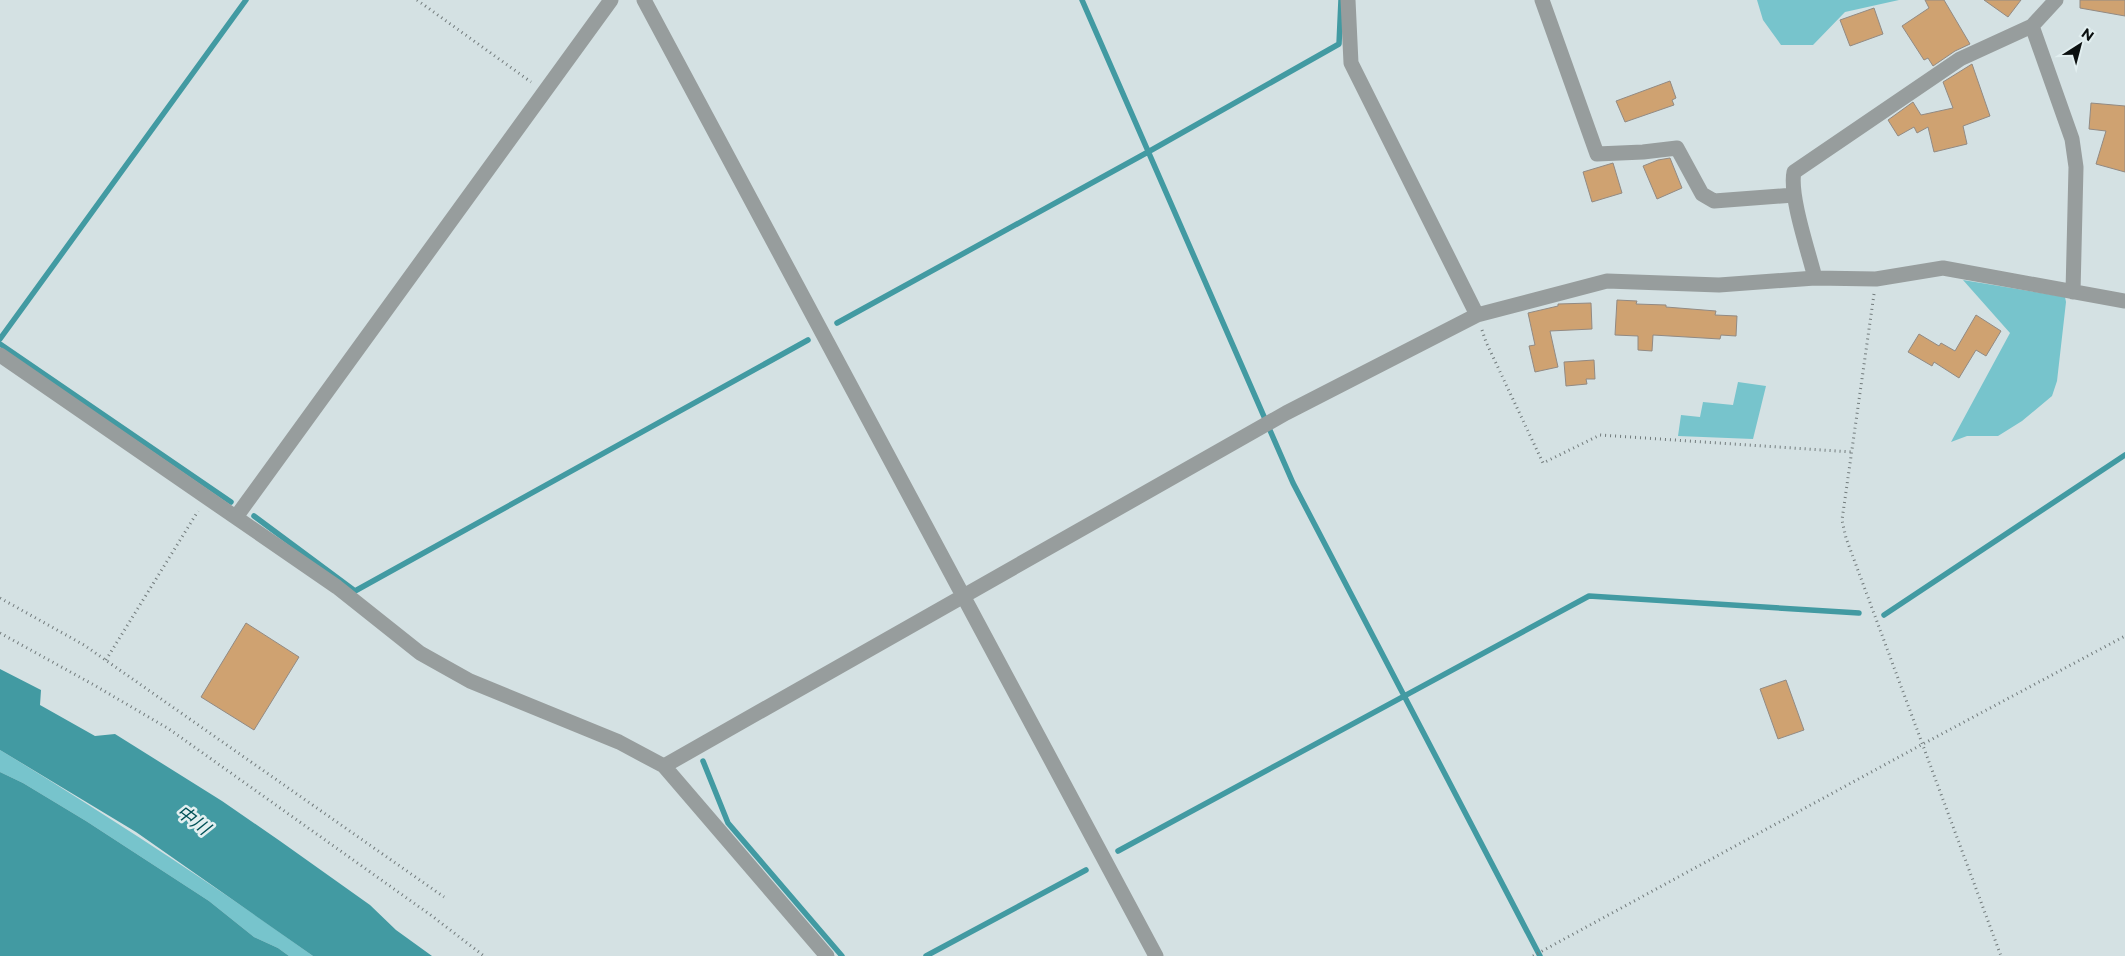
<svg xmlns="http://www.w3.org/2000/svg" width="2125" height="956" viewBox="0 0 2125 956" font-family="Montserrat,'Noto Sans JP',sans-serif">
<rect width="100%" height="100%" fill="#d4e1e3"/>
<!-- green -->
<path fill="#77c4cc" d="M1757,0H1899L1845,12L1813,45H1781L1763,20Z
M1963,280L2065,297L2066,302L2057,381L2052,396L2022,421L1998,436H1967L1951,442L2010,333Z
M1738,382L1766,386L1753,439L1678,436L1681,415L1700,417L1703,402L1733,405Z
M0,750C107,815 211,883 313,956H289L278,948L254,937L209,901L86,821L23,783L0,772Z"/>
<!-- water -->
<path fill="#429aa2" d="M0,669L41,690L40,705L95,736L115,734L222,801L280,841L370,905L396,930L432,956H313L136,832L0,750Z
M0,772L23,783L86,821L209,901L254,937L278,948L289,956H0Z"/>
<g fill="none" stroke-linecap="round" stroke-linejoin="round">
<!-- stream -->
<path stroke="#429aa2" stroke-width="5.5" d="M1082,0L1293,483L1540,956
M837,323L1148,152L1339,44L1341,0
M0,339L246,0
M0,344L231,502
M254,516L355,591L808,340
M1884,615L2125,455
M703,761L728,823L842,956
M1118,851L1589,596L1859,613
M926,956L1086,870"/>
</g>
<!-- building -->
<path fill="#cfa271" stroke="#928a83" d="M1925,0H1944L1970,44L1955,51L1933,66L1928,58L1924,60L1902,26L1929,8Z
M1984,0H2021L2008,17Z
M2080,0H2125V16L2080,8Z
M1874,8L1883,34L1850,46L1840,20Z
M1972,64L1990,116L1963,126L1967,144L1934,152L1928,127L1917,133L1914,127L1898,136L1888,120L1913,102L1921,115L1953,108L1943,82Z
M1670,81L1676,98L1672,100L1674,105L1625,122L1616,101Z
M2091,103L2125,106V172L2096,164L2106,131L2089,129Z
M1670,158L1682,188L1657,199L1643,166L1658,160Z
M1613,163L1622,193L1592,202L1583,172Z
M1617,300L1637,301L1636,304L1666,305V307L1716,311L1715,315L1737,316L1736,336L1721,335L1720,339L1653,335L1652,351L1638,350V336L1615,335Z
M1591,303L1592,329L1550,331L1558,367L1535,372L1529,346L1535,345L1528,313L1558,306V304Z
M1976,315L2001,331L1986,356L1976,350L1959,378L1934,362L1932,366L1908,352L1919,334L1939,346L1941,343L1955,351Z
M1594,360L1595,379H1586L1587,384L1566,386L1564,362Z
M246,623L299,657L254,730L201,697Z
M1786,680L1804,730L1778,739L1760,689Z"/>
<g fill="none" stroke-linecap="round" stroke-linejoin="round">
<!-- path -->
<path stroke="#727b7c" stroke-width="3" stroke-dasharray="1 4" stroke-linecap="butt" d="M417,0L531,82
M1874,294L1842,520L1846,538L2001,956
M1482,330L1486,342L1543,463L1600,435L1852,452
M0,598L84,645L444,897
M0,633L94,685L169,729L432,916L484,956
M106,660L198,511
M1533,956L1921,745L2125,636"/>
<!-- minor -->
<path stroke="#979d9d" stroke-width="15" d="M644,0L1156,956
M1348,0L1351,63L1477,315
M1542,0L1597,154L1643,152L1677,148L1702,194L1714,201L1794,195
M2032,26L2072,139L2076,167L2073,292
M1815,278C1809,253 1789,195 1794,172L1960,59L2032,26L2056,0
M0,355L337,587L420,653L470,681L619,742L664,766L827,956
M236,517L611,0
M664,766L1286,413L1477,315L1607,281L1719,285L1815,278L1876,279L1943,268L2125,301"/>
</g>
<g text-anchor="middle" stroke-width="5" stroke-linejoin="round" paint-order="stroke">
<!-- water labels -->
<g font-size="18" font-style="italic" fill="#005157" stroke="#e2eff0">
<text transform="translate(193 820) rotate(37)" y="6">中川</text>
</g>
</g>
<!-- north arrow -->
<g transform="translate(2080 45) rotate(36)" stroke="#e2eff0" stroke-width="4" paint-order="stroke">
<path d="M0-4L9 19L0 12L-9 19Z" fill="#0b1010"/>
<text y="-8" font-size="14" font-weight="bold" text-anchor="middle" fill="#0b1010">N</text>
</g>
</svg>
